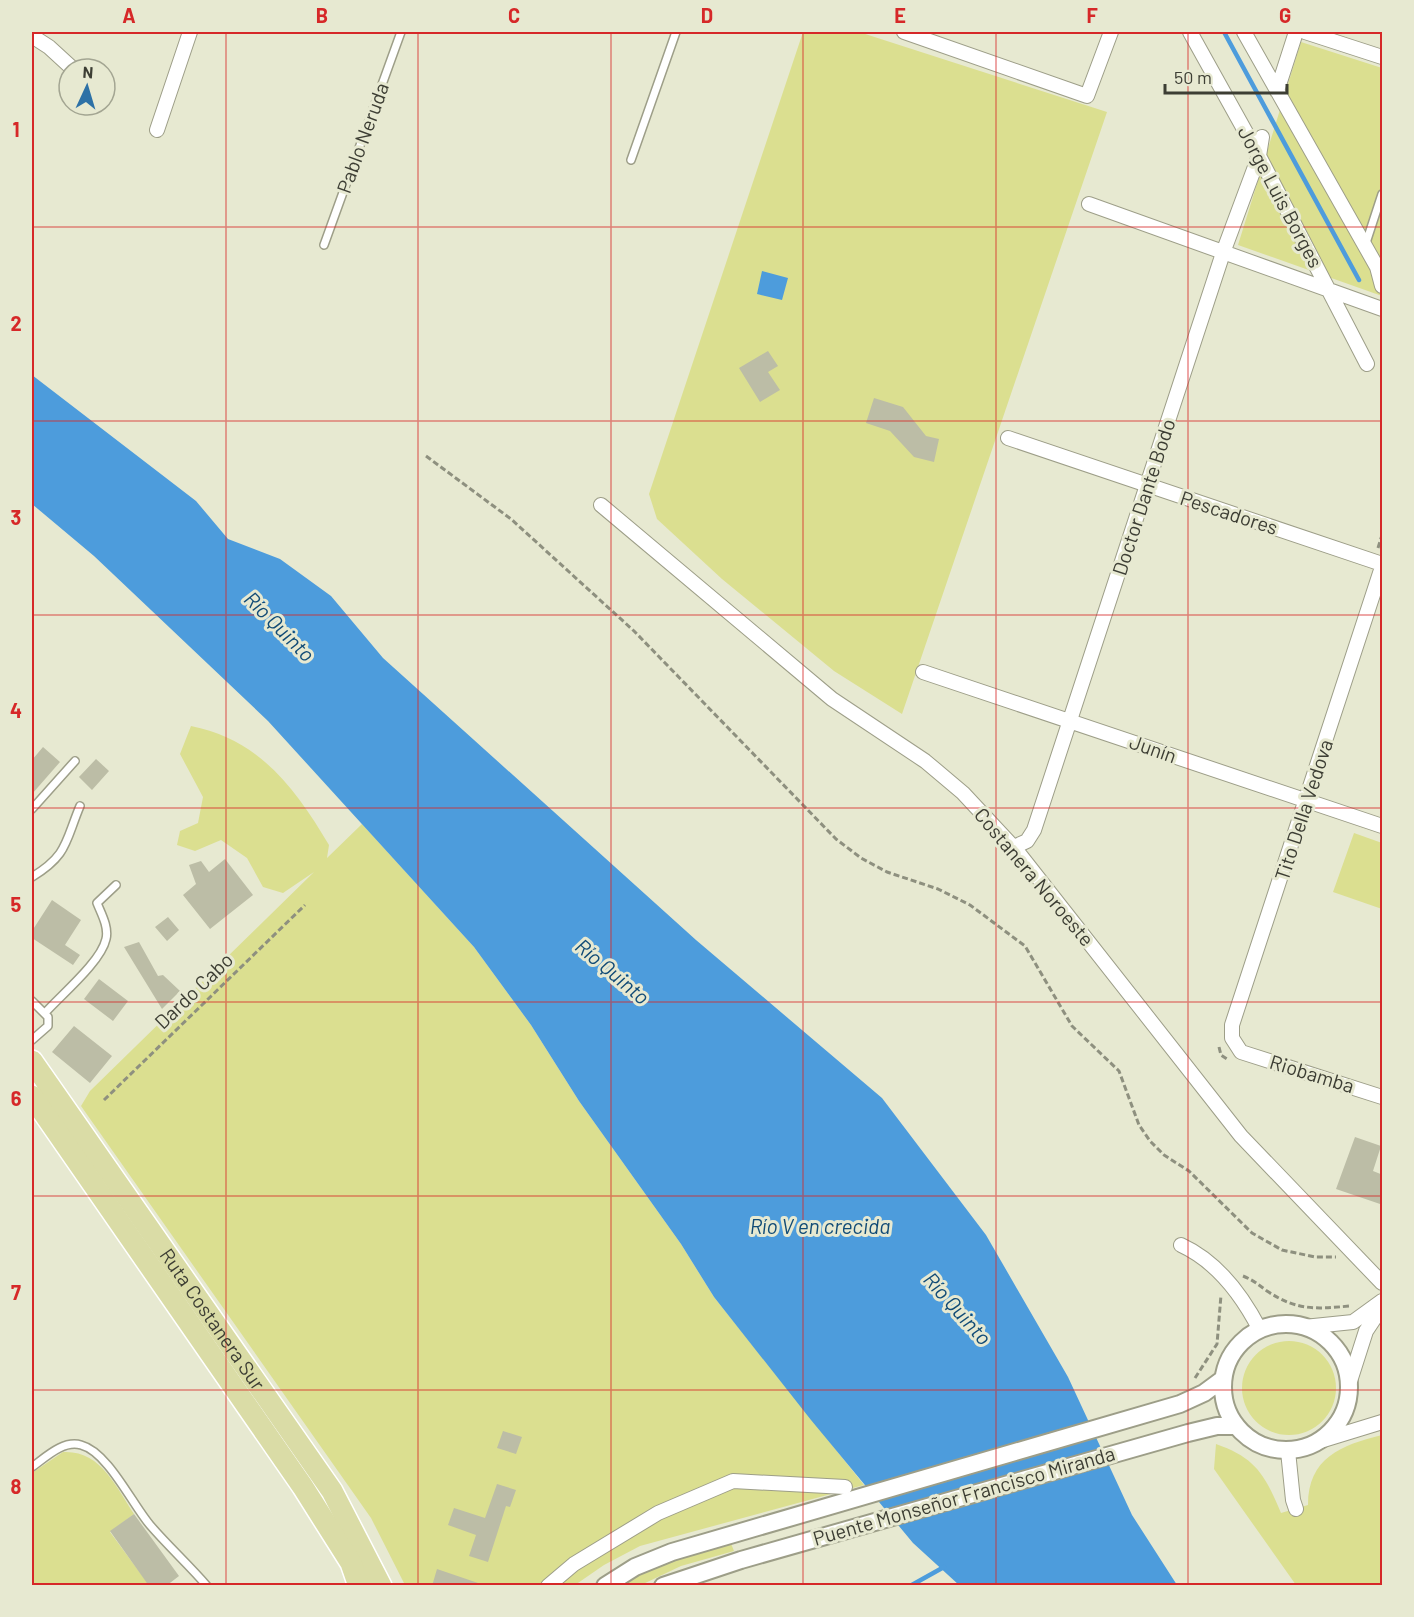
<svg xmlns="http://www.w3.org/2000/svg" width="1414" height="1617" viewBox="0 0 1414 1617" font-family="Barlow,sans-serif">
<rect width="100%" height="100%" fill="#e7e9d1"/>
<!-- green -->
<path fill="#dbdf90" d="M803,32H859L1107,112L902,714L834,671L722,579L657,519L649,494Z
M1301,42L1382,68V296L1238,245Z
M191,726C260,740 295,788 329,845L327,858L362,824L474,947L531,1025L579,1101L681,1244L714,1297L864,1485L640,1546L604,1565L575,1585H405L371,1518L81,1106L90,1091L314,872L283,893L263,887L247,858L221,840L195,851L177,845L180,831L198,823L203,797L180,754Z
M1354,833L1382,843V909L1333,892Z
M1242 1388a47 47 0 1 1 94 0a47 47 0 1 1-94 0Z
M1382,1435V1585H1296L1214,1469L1216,1444C1256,1458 1265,1475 1281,1513L1308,1505C1308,1458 1341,1445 1382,1435Z
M63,1452C101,1450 116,1487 134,1514L110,1532L149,1585L32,1586V1473Z
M730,1541L734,1551L681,1566L641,1585L612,1586L652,1564Z"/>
<!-- water -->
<path fill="#4d9cdc" d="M762,271L788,278L782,300L757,294Z
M32,375L196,501L228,539L280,559L331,596L383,658L696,940L882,1098L986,1235L1068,1377L1132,1515L1177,1585H959L913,1543L811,1420L714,1297L681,1244L579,1101L531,1025L474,947L268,721L94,556L32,504Z"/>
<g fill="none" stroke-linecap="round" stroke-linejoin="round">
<!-- stream -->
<path stroke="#4d9cdc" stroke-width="4.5" d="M1224,32L1359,280
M910,1586L944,1567"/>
</g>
<!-- building -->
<path fill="#bcbda6" d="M768,351L778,366L768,372L780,390L760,402L739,368Z
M874,398L903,407L926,436L939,439L934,462L914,457L890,431L866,423Z
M43,747L60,762L32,794V760Z
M96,759L109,771L92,790L79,777Z
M225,859L253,895L210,929L183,895L196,884L189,865L201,861L209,872Z
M52,900L81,920L65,945L80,955L73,965L32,938V931Z
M168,917L179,930L167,941L155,927Z
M139,942L158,976L163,975L180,991L162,1009L124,947Z
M99,979L128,1001L113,1021L84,999Z
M74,1026L112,1056L90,1083L52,1052Z
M1355,1137L1381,1146L1373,1171L1383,1175V1205L1336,1189Z
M503,1431L522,1437L516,1454L497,1448Z
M497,1484L516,1490L510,1507L506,1506L488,1562L469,1556L476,1535L448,1525L454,1508L485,1518Z
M134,1514L179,1576L166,1586H149L110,1531Z
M437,1569L478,1583V1586H432Z"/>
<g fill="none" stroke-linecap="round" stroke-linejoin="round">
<!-- service casing -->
<g stroke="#9d9e88" stroke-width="10">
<path id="service" d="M631,160L676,32
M324,245L401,32
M1365,246L1382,194
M32,809L75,761
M32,877C68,855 65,842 80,806
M32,1001L48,1017V1026L32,1040
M45,1013C61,995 101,962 106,939C109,927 101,913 97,903L116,885
M32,1467C46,1457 63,1440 81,1445C108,1452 132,1504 150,1525C168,1546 189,1565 207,1586"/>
</g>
<!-- minor casing -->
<g stroke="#9d9e88" stroke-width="16">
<path id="minor" d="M904,32L1087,96L1111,32
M1190,32L1259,156L1367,364
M1244,32L1377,267L1382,286
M1305,32L1382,57
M32,36L49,47L73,69
M1277,91L1296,32
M157,130L190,32
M1089,204L1382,309
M1008,438L1382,564
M601,505L832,699L925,761L963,793L1017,851L1241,1136L1382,1283
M1382,567L1232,1025V1038L1241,1052L1382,1097
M923,672L1382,826
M1014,847L1027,841L1034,830L1224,250L1259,156L1262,137
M1181,1245C1218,1262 1242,1295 1260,1330
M1304,1327L1353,1322L1382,1301
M1350,1381L1366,1331L1382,1307
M1320,1441L1382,1422
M1288,1451L1293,1500L1296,1509
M548,1586L574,1564L658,1513L733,1481L845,1487"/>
</g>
<!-- tertiary casing -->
<g stroke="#9d9e88" stroke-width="20">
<path id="tertiary" d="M1223 1387a63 63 0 1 1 126 0a63 63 0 1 1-126 0Z
M605,1586L635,1567L672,1552L1180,1404L1204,1393L1223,1379
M663,1586L741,1560L1188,1433L1217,1426H1236"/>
</g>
<!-- primary casing -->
<g stroke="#fff" stroke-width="24">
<g id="primary">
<path id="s1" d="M32,1061L332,1491L381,1586"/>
<path d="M32,1096L303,1487L351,1563L359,1586"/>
</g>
</g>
<!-- path -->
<path stroke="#8e907f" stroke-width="3" stroke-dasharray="6 3" stroke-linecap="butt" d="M426,456L511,519L634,631L836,839L861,858L887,872L938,889L970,905L1025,946L1072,1026L1119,1071L1139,1125L1150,1141L1164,1155L1189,1171L1252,1233L1282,1250L1315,1257H1336
M1378,548L1382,535
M1219,1047L1221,1055L1227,1059
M104,1100L305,905
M1243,1276C1253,1280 1259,1285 1267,1291C1297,1311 1316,1309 1350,1306
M1195,1378L1217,1344L1221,1295"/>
<!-- service -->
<use href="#service" stroke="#fff" stroke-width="7"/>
<!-- minor -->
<use href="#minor" stroke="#fff" stroke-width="14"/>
<!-- tertiary -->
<use href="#tertiary" stroke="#fff" stroke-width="16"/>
<!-- primary -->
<use href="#primary" stroke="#dadca6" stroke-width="21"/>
</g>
<!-- grid -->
<path fill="none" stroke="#d62828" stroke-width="1.5" stroke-opacity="0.55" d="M226,32V1586M418,32V1586M611,32V1586M803,32V1586M996,32V1586M1188,32V1586M32,227H1382M32,421H1382M32,615H1382M32,808H1382M32,1002H1382M32,1196H1382M32,1390H1382"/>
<g text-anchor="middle" stroke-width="6" stroke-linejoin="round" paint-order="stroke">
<!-- street labels -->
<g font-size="20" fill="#3d3e34" stroke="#e7e9d1">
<text transform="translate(363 138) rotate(-70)" y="7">Pablo Neruda</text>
<text transform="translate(1280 197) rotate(62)" y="7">Jorge Luis Borges</text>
<text transform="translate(1144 497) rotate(-72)" y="7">Doctor Dante Bodo</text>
<text transform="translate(1229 513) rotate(18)" y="7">Pescadores</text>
<text transform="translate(1153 749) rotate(19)" y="7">Junín</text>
<text transform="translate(1304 810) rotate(-72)" y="7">Tito Della Vedova</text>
<text transform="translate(1034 877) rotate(50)" y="7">Costanera Noroeste</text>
<text transform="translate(194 991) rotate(-44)" y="7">Dardo Cabo</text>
<text transform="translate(1312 1074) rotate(17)" y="7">Riobamba</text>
<text dy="7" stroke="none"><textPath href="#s1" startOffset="315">Ruta Costanera Sur</textPath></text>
<text transform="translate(964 1496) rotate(-16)" y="7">Puente Monseñor Francisco Miranda</text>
</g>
<!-- water labels -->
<g font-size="21" font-style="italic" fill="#114b76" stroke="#e7e9d1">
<text transform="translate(279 627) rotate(45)" y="7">Río Quinto</text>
<text transform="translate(612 972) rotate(40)" y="7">Río Quinto</text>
<text x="820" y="1234">Río V en crecida</text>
<text transform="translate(957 1309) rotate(48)" y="7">Río Quinto</text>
</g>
</g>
<!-- border -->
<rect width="1414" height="1617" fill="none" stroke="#e7e9d1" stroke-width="66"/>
<!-- north arrow -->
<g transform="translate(87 87) rotate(4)"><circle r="28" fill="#e7e9d1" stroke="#a3a592" stroke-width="1.5"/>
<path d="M0-4.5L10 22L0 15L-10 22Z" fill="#2d71a6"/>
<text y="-9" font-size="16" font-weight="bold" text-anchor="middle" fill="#3d3e34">N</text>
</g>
<!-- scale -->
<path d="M1165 84v9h122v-9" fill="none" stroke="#3d3e34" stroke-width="3"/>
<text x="1174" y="84" font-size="18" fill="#3d3e34" stroke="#e7e9d1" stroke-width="4.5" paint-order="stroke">50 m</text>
<rect x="33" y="33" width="1348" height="1551" fill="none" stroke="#d62828" stroke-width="2"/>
<g font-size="20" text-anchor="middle" font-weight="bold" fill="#d62828">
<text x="129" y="23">A</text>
<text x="322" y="23">B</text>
<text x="514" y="23">C</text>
<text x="707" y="23">D</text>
<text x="900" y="23">E</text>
<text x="1092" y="23">F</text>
<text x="1285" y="23">G</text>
<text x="16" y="137">1</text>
<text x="16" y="331">2</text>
<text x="16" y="525">3</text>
<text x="16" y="718">4</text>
<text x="16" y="912">5</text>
<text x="16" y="1106">6</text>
<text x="16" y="1300">7</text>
<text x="16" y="1494">8</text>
</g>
</svg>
